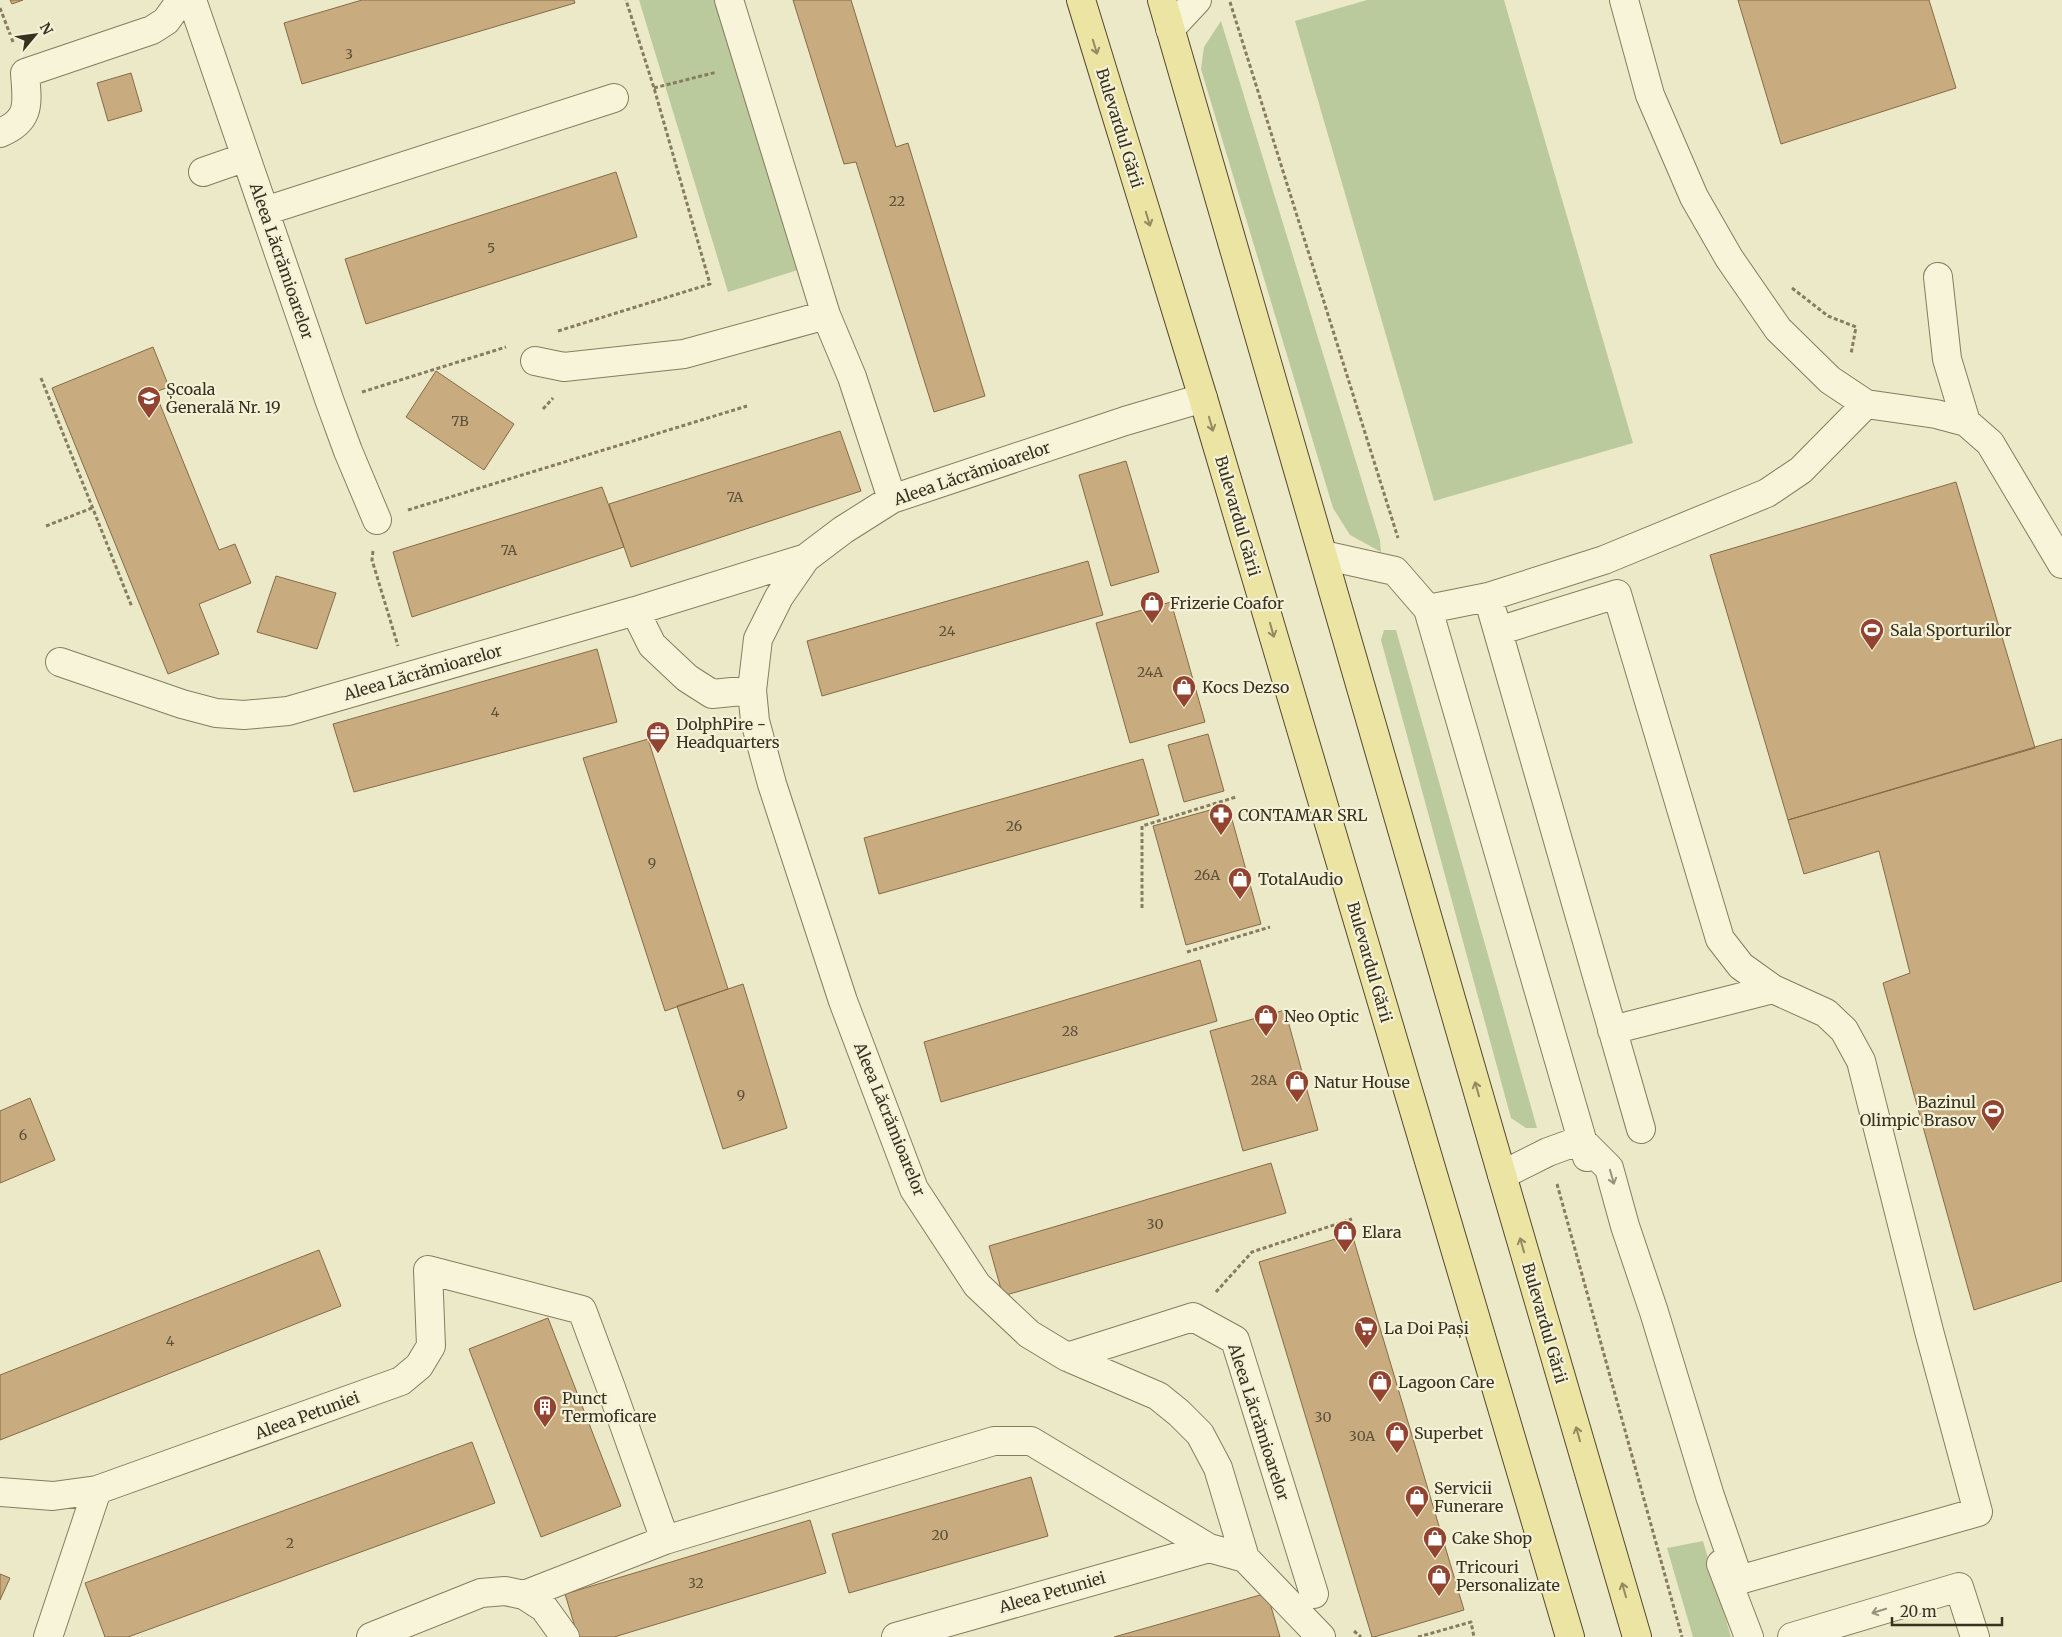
<svg xmlns="http://www.w3.org/2000/svg" width="2062" height="1637" viewBox="0 0 2062 1637" font-family="Merriweather,serif">
<rect width="100%" height="100%" fill="#ece9c8"/>
<!-- green -->
<path fill="#bbca9c" d="M639,0H718L801,269L728,292Z
M1367,0H1504L1633,443L1434,501L1295,21Z
M1221,21L1380,540L1381,552L1350,535L1333,508L1201,69L1204,47Z
M1384,630H1396L1537,1128H1526L1511,1118L1381,640Z
M1703,1541L1731,1637H1693L1667,1548Z"/>
<!-- building -->
<path fill="#c8ac80" stroke="#856b45" d="M10,0H23L12,4Z
M362,0H574L575,3L302,84L284,23Z
M793,0H851L896,147L908,143L985,396L934,412L856,162L844,164Z
M1738,0H1929L1956,88L1781,144Z
M131,73L142,111L108,121L97,83Z
M616,172L637,237L366,324L345,259Z
M153,347L169,387L155,392L219,550L235,544L251,583L199,604L219,654L168,674L52,388Z
M436,371L514,424L484,470L406,417Z
M840,431L861,491L631,567L609,504Z
M1126,461L1159,572L1111,586L1079,475Z
M1956,482L2035,748L1788,820L1710,555Z
M602,487L624,547L412,617L393,552Z
M1088,561L1103,615L822,696L807,641Z
M276,576L336,593L317,649L257,632Z
M1171,602L1205,722L1130,743L1096,623Z
M597,649L617,722L354,792L333,724Z
M1208,734L1224,791L1184,802L1168,745Z
M648,739L728,989L665,1011L583,758Z
M2062,739V1281L1974,1310L1883,983L1910,973L1879,851L1804,874L1788,820Z
M1143,759L1159,815L879,894L864,838Z
M1228,805L1261,924L1186,945L1153,826Z
M1200,960L1217,1021L941,1102L924,1042Z
M743,984L787,1128L723,1149L677,1006Z
M1285,1010L1318,1130L1243,1151L1210,1031Z
M30,1098L55,1160L0,1183V1111Z
M1271,1163L1286,1213L1003,1296L989,1246Z
M1352,1234L1464,1610L1374,1637H1372L1259,1262Z
M319,1250L341,1306L0,1440V1375Z
M548,1318L621,1506L541,1537L469,1349Z
M472,1442L495,1503L128,1637H105L85,1583Z
M1031,1477L1048,1536L849,1593L832,1534Z
M810,1520L826,1573L614,1637H578L565,1594Z
M0,1574L10,1578L0,1600Z
M1267,1593L1280,1637H1114L1167,1622Z"/>
<g fill="none" stroke-linecap="round" stroke-linejoin="round">
<!-- minor casing -->
<g stroke="#877c5e" stroke-width="30">
<path id="minor" d="M192,0L330,402L348,451L377,520
M729,0L826,315L852,377L892,499
M1624,0L1650,95L1694,197L1729,258L1778,329L1830,380L1866,404L1936,414L1966,422L1990,443L2062,564
M1170,29L1197,0
M0,133C32,120 27,102 25,73L152,30L166,21L181,0
M203,172L246,157
M265,211L614,98
M1938,277L1947,359L1966,422
M535,361L564,367L684,354L826,315
M1203,398L1125,421L892,499L843,530L806,558L779,597L758,639L752,690L755,721L772,784L843,1001L914,1189L977,1285L1029,1334L1067,1357L1158,1396L1179,1413L1200,1434L1218,1468L1245,1558
M1323,555L1395,571L1428,609L1587,1157
M1488,597L1604,560L1767,493L1801,470L1866,404
M1428,609L1488,597L1641,1129
M635,611L806,558
M1498,631L1617,594L1720,939L1741,966L1773,989L1826,1013L1844,1030L1861,1061L1929,1331L1978,1512L1739,1580L1710,1496L1654,1312L1625,1226L1609,1168L1581,1140
M60,662L182,704L216,713L244,715L288,711L635,611L652,645L687,678L712,694L752,690
M1612,1030L1773,989
M1502,1175L1548,1152L1581,1140
M1067,1357L1193,1317L1235,1340L1314,1594
M0,1492L53,1496L97,1490L401,1381L419,1366L431,1346L428,1270L582,1310L611,1388L665,1540
M1721,1564L1749,1637
M524,1595L665,1540L994,1441H1031L1209,1548L1245,1558L1321,1637
M48,1637L97,1490
M371,1637L481,1593L505,1591L524,1595L544,1608L565,1637
M896,1637L1209,1548
M1792,1637L1959,1587L1975,1637"/>
</g>
<!-- major casing -->
<g stroke="#554931" stroke-width="30">
<path id="major" d="M1081,0L1203,398L1570,1637
M1162,0L1502,1175L1637,1637"/>
</g>
<!-- path -->
<path stroke="#877c5e" stroke-width="3" stroke-dasharray="4 2.5" stroke-linecap="butt" d="M1230,2L1398,538
M0,8L13,42
M654,88L717,72
M1792,288L1828,316L1856,327L1851,354
M558,331L710,284L654,88L626,0
M41,378L132,607
M362,392L506,347
M543,409L553,398
M408,510L747,406
M46,526L92,508
M373,551L372,560L398,646
M1142,908V826L1236,797
M1187,952L1270,927
M1557,1184L1682,1637
M1216,1292L1252,1252L1352,1219
M1354,1631L1361,1637
M1418,1637L1471,1622L1474,1637"/>
<!-- minor -->
<use href="#minor" stroke="#f7f4da" stroke-width="28"/>
<!-- major -->
<use href="#major" stroke="#ece4a2" stroke-width="28"/>
</g>
<!-- one-way arrows -->
<defs><path id="oneway-shaft" d="M-6 0H5M1.5-3L5.5 0L1.5 3" fill="none" stroke-width="1.6" stroke-linecap="round" stroke-linejoin="round" transform="scale(1.25)"/></defs>
<g stroke="#928a61">
<use href="#oneway-shaft" transform="translate(1095 47) rotate(73)"/>
<use href="#oneway-shaft" transform="translate(1148 219) rotate(73)"/>
<use href="#oneway-shaft" transform="translate(1211 424) rotate(74)"/>
<use href="#oneway-shaft" transform="translate(1272 630) rotate(74)"/>
<use href="#oneway-shaft" transform="translate(1477 1089) rotate(-106)"/>
<use href="#oneway-shaft" transform="translate(1522 1245) rotate(-106)"/>
<use href="#oneway-shaft" transform="translate(1578 1434) rotate(-106)"/>
<use href="#oneway-shaft" transform="translate(1624 1590) rotate(-106)"/>
</g>
<g stroke="#98927d">
<use href="#oneway-shaft" transform="translate(1612 1177) rotate(74)"/>
<use href="#oneway-shaft" transform="translate(1879 1611) rotate(163)"/>
</g>
<!-- icons -->
<defs>
<g id="school-pin" transform="scale(1.25)"><path d="M0 17L-7.5 6A9.5 9.5 0 1 1 7.5 6Z" fill="#924431" stroke="#f4f1d7"/><path d="M0-5L7-2L0 1L-7-2ZM-4 1L0 2.5L4 1V4Q0 6-4 4Z" fill="#fff"/></g>
<g id="shop-pin" transform="scale(1.25)"><path d="M0 17L-7.5 6A9.5 9.5 0 1 1 7.5 6Z" fill="#924431" stroke="#f4f1d7"/><path d="M-5-2.5h2.3a2.7 3.5 0 0 1 5.4 0H5L5.5 6h-11ZM-1.5-2.5h3a1.5 2.3 0 0 0-3 0Z" fill="#fff"/></g>
<g id="stadium-pin" transform="scale(1.25)"><path d="M0 17L-7.5 6A9.5 9.5 0 1 1 7.5 6Z" fill="#924431" stroke="#f4f1d7"/><path d="M0-5a6.5 5 0 1 0 0 10a6.5 5 0 1 0 0-10ZM-3.5-1.8h7v3.6h-7Z" fill="#fff"/></g>
<g id="office-pin" transform="scale(1.25)"><path d="M0 17L-7.5 6A9.5 9.5 0 1 1 7.5 6Z" fill="#924431" stroke="#f4f1d7"/><path d="M-6-3h4V-5.5h4V-3h4V5H-6ZM-1-4.5V-3h2v-1.5ZM-6 0V1H6V0Z" fill="#fff"/></g>
<g id="pharmacy-pin" transform="scale(1.25)"><path d="M0 17L-7.5 6A9.5 9.5 0 1 1 7.5 6Z" fill="#924431" stroke="#f4f1d7"/><path d="M-2-6h4v4h4v4h-4v4h-4v-4h-4v-4h4Z" fill="#fff"/></g>
<g id="supermarket-pin" transform="scale(1.25)"><path d="M0 17L-7.5 6A9.5 9.5 0 1 1 7.5 6Z" fill="#924431" stroke="#f4f1d7"/><path d="M-6-5.5h2.5l.6 2H6L4.5 2H-2.5L-4.4-4H-6ZM-1.5 3.2a1.3 1.3 0 1 0 .1 0ZM3 3.2a1.3 1.3 0 1 0 .1 0Z" fill="#fff"/></g>
<g id="building-pin" transform="scale(1.25)"><path d="M0 17L-7.5 6A9.5 9.5 0 1 1 7.5 6Z" fill="#924431" stroke="#f4f1d7"/><path d="M-4-6H4V6H1V3H-1V6H-4ZM-2.5-4.3h1.7v1.8h-1.7ZM.8-4.3h1.7v1.8H.8ZM-2.5-1h1.7V.8h-1.7ZM.8-1h1.7V.8H.8Z" fill="#fff"/></g>
</defs>
<g fill-rule="evenodd">
<use href="#school-pin" x="149" y="398"/>
<use href="#shop-pin" x="1152" y="603"/>
<use href="#stadium-pin" x="1872" y="630"/>
<use href="#shop-pin" x="1184" y="687"/>
<use href="#office-pin" x="658" y="733"/>
<use href="#pharmacy-pin" x="1221" y="815"/>
<use href="#shop-pin" x="1240" y="879"/>
<use href="#shop-pin" x="1266" y="1016"/>
<use href="#shop-pin" x="1297" y="1082"/>
<use href="#stadium-pin" x="1993" y="1111"/>
<use href="#shop-pin" x="1345" y="1232"/>
<use href="#supermarket-pin" x="1366" y="1328"/>
<use href="#shop-pin" x="1380" y="1382"/>
<use href="#building-pin" x="545" y="1407"/>
<use href="#shop-pin" x="1397" y="1433"/>
<use href="#shop-pin" x="1417" y="1497"/>
<use href="#shop-pin" x="1435" y="1538"/>
<use href="#shop-pin" x="1439" y="1576"/>
</g>
<g text-anchor="middle" stroke-width="4.5" stroke-linejoin="round" paint-order="stroke">
<!-- number labels -->
<g font-size="14" fill="#5c5038">
<text x="349" y="59">3</text>
<text x="897" y="206">22</text>
<text x="491" y="253">5</text>
<text x="460" y="426">7B</text>
<text x="735" y="502">7A</text>
<text x="509" y="555">7A</text>
<text x="947" y="636">24</text>
<text x="1150" y="677">24A</text>
<text x="495" y="717">4</text>
<text x="1014" y="831">26</text>
<text x="652" y="868">9</text>
<text x="1207" y="880">26A</text>
<text x="1070" y="1036">28</text>
<text x="1264" y="1085">28A</text>
<text x="741" y="1100">9</text>
<text x="23" y="1140">6</text>
<text x="1155" y="1229">30</text>
<text x="170" y="1346">4</text>
<text x="1323" y="1422">30</text>
<text x="1362" y="1441">30A</text>
<text x="940" y="1540">20</text>
<text x="290" y="1548">2</text>
<text x="696" y="1588">32</text>
</g>
<!-- street labels -->
<g font-size="16" fill="#383120" stroke="#f4f1d7">
<text transform="translate(1120 128) rotate(73)" y="6">Bulevardul Gării</text>
<text transform="translate(282 261) rotate(71)" y="6">Aleea Lăcrămioarelor</text>
<text transform="translate(972 473) rotate(-19)" y="6">Aleea Lăcrămioarelor</text>
<text transform="translate(1238 516) rotate(74)" y="6">Bulevardul Gării</text>
<text transform="translate(423 672) rotate(-16)" y="6">Aleea Lăcrămioarelor</text>
<text transform="translate(1370 962) rotate(74)" y="6">Bulevardul Gării</text>
<text transform="translate(890 1119) rotate(68)" y="6">Aleea Lăcrămioarelor</text>
<text transform="translate(1545 1323) rotate(74)" y="6">Bulevardul Gării</text>
<text transform="translate(307 1415) rotate(-20)" y="6">Aleea Petuniei</text>
<text transform="translate(1259 1422) rotate(72)" y="6">Aleea Lăcrămioarelor</text>
<text transform="translate(1052 1592) rotate(-16)" y="6">Aleea Petuniei</text>
</g>
<!-- poi labels -->
<g font-size="16" fill="#383120" stroke="#f4f1d7" text-anchor="start">
<text x="166" y="395">Școala<tspan x="166" dy="18">Generală Nr. 19</tspan></text>
<text x="1170" y="609">Frizerie Coafor</text>
<text x="1890" y="636">Sala Sporturilor</text>
<text x="1202" y="693">Kocs Dezso</text>
<text x="676" y="730">DolphPire -<tspan x="676" dy="18">Headquarters</tspan></text>
<text x="1238" y="821">CONTAMAR SRL</text>
<text x="1258" y="885">TotalAudio</text>
<text x="1284" y="1022">Neo Optic</text>
<text x="1314" y="1088">Natur House</text>
<text x="1976" y="1108" text-anchor="end">Bazinul<tspan x="1976" dy="18">Olimpic Brasov</tspan></text>
<text x="1362" y="1238">Elara</text>
<text x="1384" y="1334">La Doi Pași</text>
<text x="1398" y="1388">Lagoon Care</text>
<text x="562" y="1404">Punct<tspan x="562" dy="18">Termoficare</tspan></text>
<text x="1414" y="1439">Superbet</text>
<text x="1434" y="1494">Servicii<tspan x="1434" dy="18">Funerare</tspan></text>
<text x="1452" y="1544">Cake Shop</text>
<text x="1456" y="1573">Tricouri<tspan x="1456" dy="18">Personalizate</tspan></text>
</g>
</g>
<!-- north arrow -->
<g transform="translate(35 35) rotate(61)" stroke="#f4f1d7" stroke-width="4" paint-order="stroke">
<path d="M0-4L9 19L0 12L-9 19Z" fill="#383120"/>
<text y="-8" font-size="14" font-weight="bold" text-anchor="middle" fill="#383120">N</text>
</g>
<!-- scale -->
<path d="M1892 1617v8h110v-8" fill="none" stroke="#383120" stroke-width="2.5"/>
<text x="1900" y="1617" font-size="15" fill="#383120" stroke="#f4f1d7" stroke-width="4" paint-order="stroke">20 m</text>
</svg>
